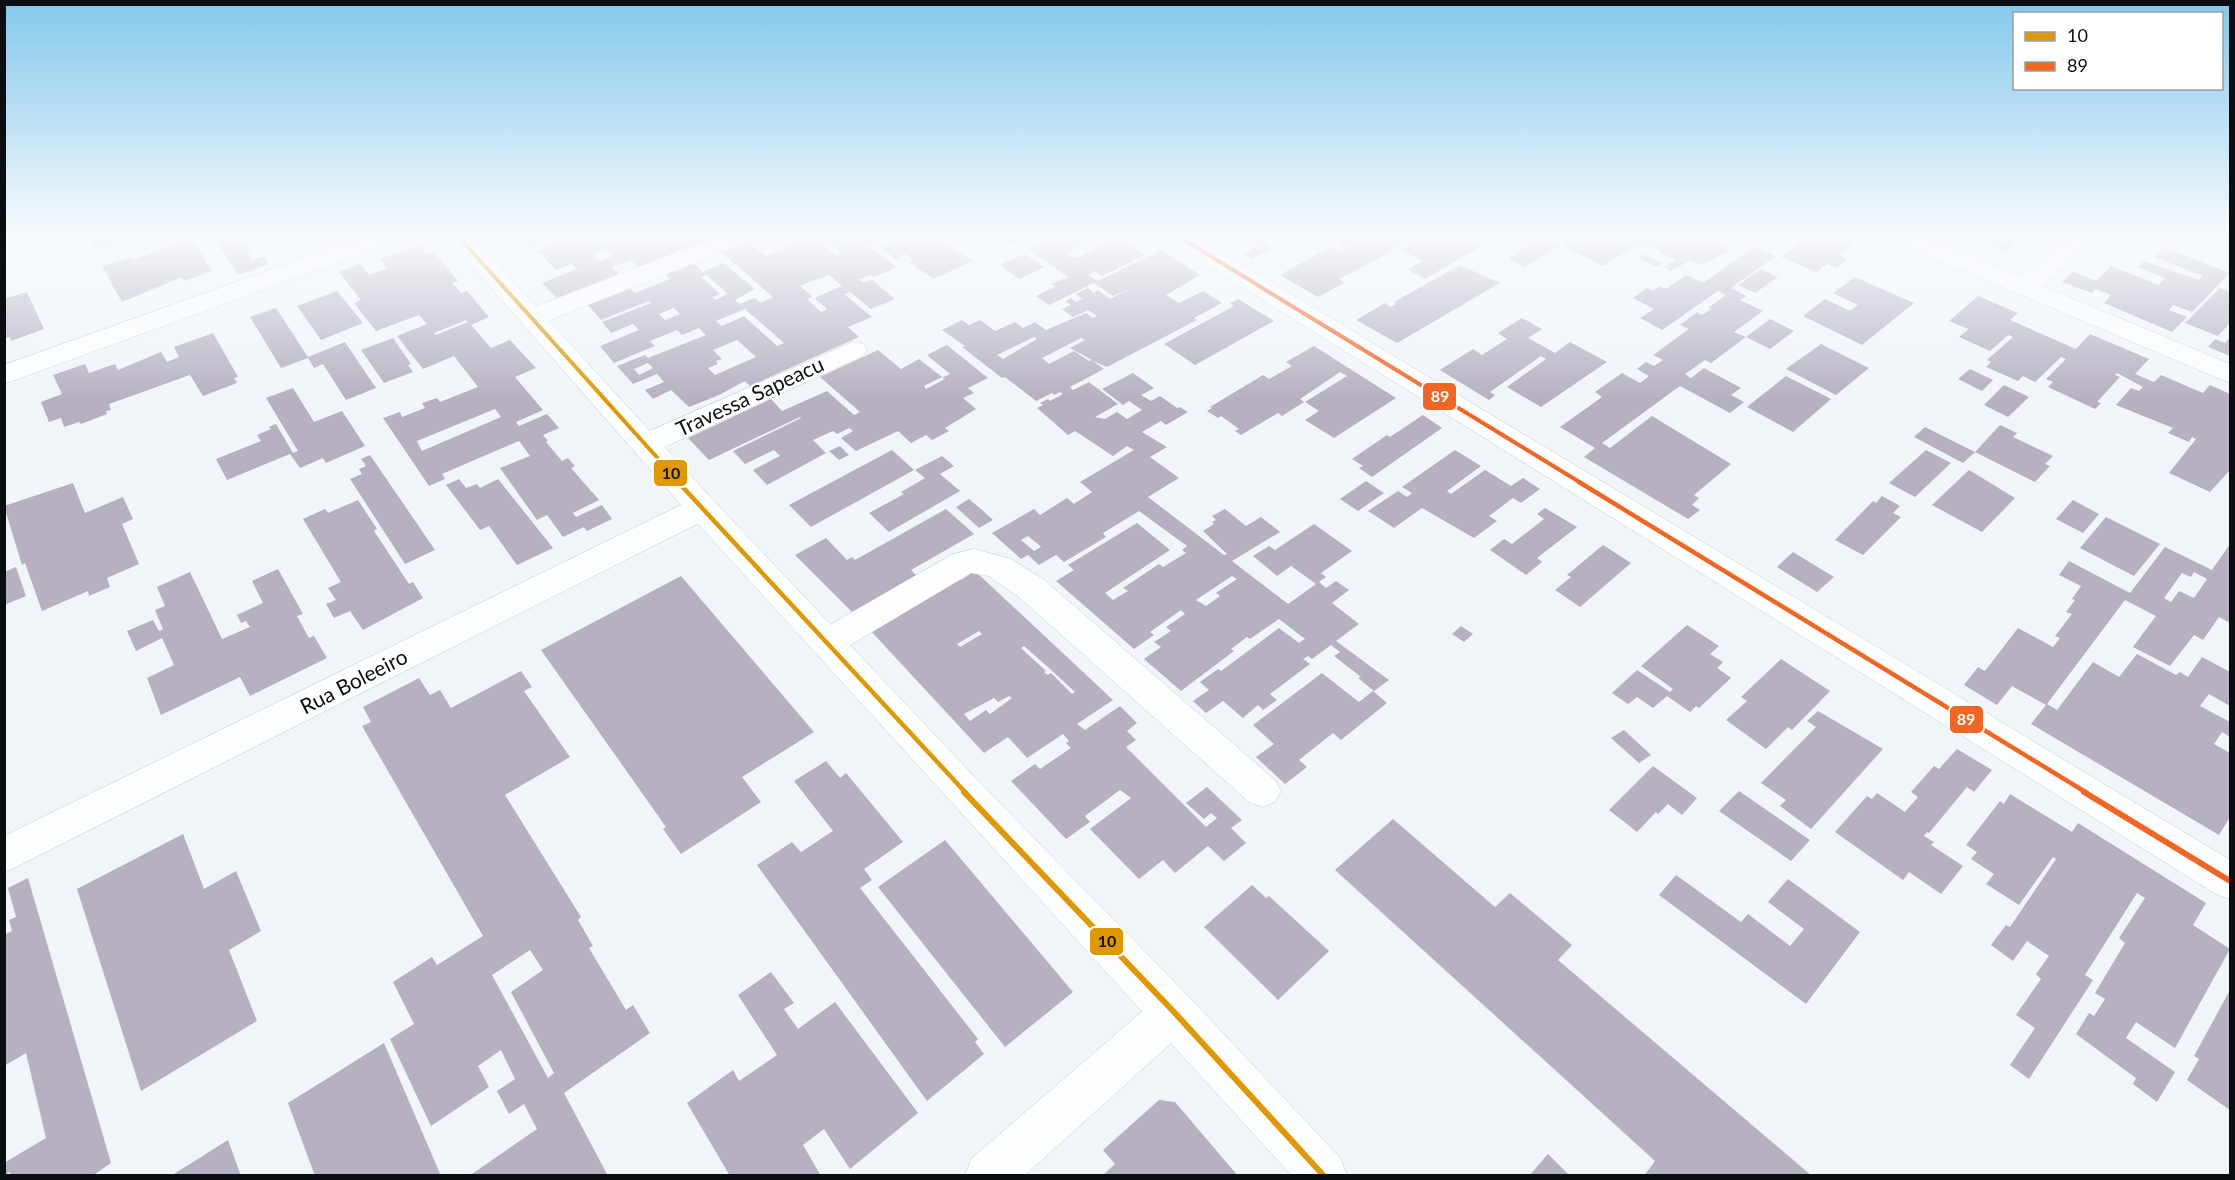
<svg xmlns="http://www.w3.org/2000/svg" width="2235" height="1180" viewBox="0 0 2235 1180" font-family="Lato,sans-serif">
<rect width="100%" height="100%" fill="#f0f5fa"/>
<!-- building -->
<path fill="#b6b0c0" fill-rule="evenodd" d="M88,235H127L129,238L97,249Z
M212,235H243L251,250L246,251L252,260L263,256L269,264L238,275Z
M252,235H300L302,237L292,240L290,238L271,244L265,236L255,239Z
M517,235H649L661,245L671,242L663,235H720L638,267L631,260L612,267L619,274L557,298L542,283L577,269L572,264L556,270L537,251L561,242L556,236L529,247ZM605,248L613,256L599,261L593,255Z
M815,235H867L877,243L869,246L897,267L874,277L870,275L859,280L864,283L872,280L895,299L871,309L850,292L844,294L872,317L848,327L859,337L750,386L745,381L719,395L689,407L671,390L653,399L645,390L664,382L657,374L633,384L617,366L645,355L648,358L706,335L699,328L682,335L677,330L650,341L655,346L614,363L600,346L639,330L633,324L611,333L602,322L651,303L649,301L601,320L588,305L629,288L635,293L670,279L664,273L692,262L703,272L723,263L755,289L735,300L739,304L755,298L761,303L773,297L720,251L746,241L765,256ZM828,242L842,253L836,256L821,244ZM706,275L728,294L715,300L713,297L720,294L701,277ZM829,275L842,286L814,298L827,309L821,312L807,299L813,297L800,286ZM674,308L680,314L665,320L659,314ZM745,309L784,343L777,346L744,316L722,326L716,321ZM737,340L756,357L715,375L708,368L718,364L716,361L722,359L713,350ZM648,363L653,368L639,375L634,369Z
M909,235H932L973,261L933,279L909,262L913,260L905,254L895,259L880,247Z
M998,235H1035L1013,245Z
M1061,235H1104L1066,253L1072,257H1079L1117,238L1145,255L1102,276L1094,271L1088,275L1098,281L1162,250L1200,275L1166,295L1179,303L1203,291L1222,303L1194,318L1197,320L1107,367L1093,361L1104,369L1070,387L1073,390L1089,382L1118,404L1095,417L1105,419L1117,412L1127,419L1142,410L1129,401L1123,405L1102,389L1133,373L1154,388L1141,395L1151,401L1160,396L1177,408L1180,407L1188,412L1166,425L1161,421L1142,432L1167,447L1150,457L1179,478L1148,497L1224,555L1227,554L1203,531L1214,524L1212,522L1216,520L1212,516L1225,509L1246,526L1261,517L1280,532L1232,561L1288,604L1316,584L1291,566L1277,576L1253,556L1269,546L1275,550L1314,524L1352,551L1321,573L1326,577L1319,582L1326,588L1336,581L1349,590L1332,603L1359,624L1336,641L1389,680L1374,691L1358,678L1361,677L1334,656L1340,652L1331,645L1312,659L1308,656L1303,659L1310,664L1270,694L1277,700L1263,710L1258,705L1243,718L1223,701L1206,713L1193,701L1209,690L1200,682L1218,669L1221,671L1279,628L1299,643L1305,639L1279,619L1250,639L1247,637L1231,649L1234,651L1181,691L1144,659L1161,647L1154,642L1171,631L1166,627L1185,614L1181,610L1150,632L1154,635L1134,649L1056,581L1074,570L1068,565L1137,523L1170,550L1105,593L1113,600L1128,591L1123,588L1159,564L1163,567L1186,553L1182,550L1187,546L1139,511L1103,533L1106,537L1064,562L1056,555L1039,565L1028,555L1021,559L992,533L1034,509L1040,515L1067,498L1074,504L1092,492L1080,482L1134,450L1127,446L1113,456L1075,431L1068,435L1037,408L1043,405L1040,403L1048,399L1050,401L1063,394L1060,392L1054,395L1052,393L1036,401L1005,377L1002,378L962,347L965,346L942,330L962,320L969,325L980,320L995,331L1015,322L1023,328L1035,322L1046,330L1086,313L1093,318L1097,316L1088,310L1073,317L1062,309L1071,305L1065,301L1071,298L1076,302L1082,299L1076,294L1088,288L1094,293L1098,290L1110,299L1130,289L1113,296L1094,283L1049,305L1036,296L1055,287L1051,284L1069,277L1029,250ZM1034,337L1037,339L1003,359L997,355ZM1081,338L1085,340L1070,348L1092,360L1089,361L1074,351L1049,364L1042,358ZM1028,536L1038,544L1041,547L1034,551L1021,540ZM1232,576L1237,579L1216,593L1220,596L1206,606L1196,600Z
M1243,235H1279L1263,243L1272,248L1252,259L1244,254L1260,245Z
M1340,235H1397L1394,236L1407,243L1339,279L1344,283L1318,297L1280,275L1331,246L1342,252L1348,249L1338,243L1347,239Z
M1427,235H1478L1490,241L1425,279L1408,270L1422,261L1401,250Z
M1513,235H1542L1561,245L1525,267L1508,259L1531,244Z
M1614,235H1702L1732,249L1701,265L1690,260L1672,271L1664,267L1676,260L1640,243L1603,266L1561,245L1574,237L1588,244L1595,240L1600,243Z
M1745,235H1784L1771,244Z
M1811,235H1839L1856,242L1839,255L1848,259L1837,268L1827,264L1816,272L1781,257Z
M1964,235H1997L2017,243L2007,251Z
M191,238L212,271L184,281L182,277L122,302L102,266L131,257L132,260Z
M420,245L427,254L434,252L458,281L452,283L461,293L467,291L489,317L471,325L491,348L510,340L536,368L515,377L543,410L516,422L519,426L547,414L559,428L543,435L548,441L546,442L562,461L568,458L575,466L571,468L599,500L573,513L576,517L602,505L612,519L587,531L584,527L563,537L547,515L537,520L500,468L530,456L519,441L442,474L445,479L429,486L383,418L400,412L402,417L425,408L422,403L437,398L440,402L478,387L454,356L423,369L397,336L427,324L419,315L376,331L354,303L361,300L339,272L360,264L369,275L387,268L380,259ZM466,320L468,322L436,335L434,333ZM495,409L501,417L422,451L417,441Z
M1755,246L1776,256L1731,288L1746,296L1740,300L1763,311L1734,332L1746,337L1770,319L1794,331L1770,349L1746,337L1711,363L1705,360L1685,374L1691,378L1704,368L1741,388L1731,395L1744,402L1730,413L1680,386L1602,443L1610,448L1652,416L1731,464L1694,495L1699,498L1692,505L1700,510L1688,519L1584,457L1595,448L1560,427L1602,397L1595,392L1622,373L1640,383L1649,376L1637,369L1646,362L1654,366L1663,360L1653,355L1689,329L1680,325L1697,312L1702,315L1711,309L1709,307L1726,295L1718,291L1662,330L1640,318L1654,309L1633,298L1647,288L1653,291L1660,286L1666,289L1686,275L1703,283Z
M2165,248L2230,273L2192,312L2173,305L2169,310L2187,317L2172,332L2104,303L2111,295L2095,289L2092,293L2062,282L2073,272L2096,281L2111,266L2159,285L2165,278L2138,267L2144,261L2199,280L2203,276L2155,257Z
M1025,254L1044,267L1019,279L999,265Z
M1644,254L1662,263L1656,267L1638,258Z
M1460,265L1500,283L1397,343L1356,320L1385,303L1391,307L1396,304L1394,302Z
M1761,269L1778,277L1755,293L1738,285Z
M1855,277L1914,303L1862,345L1803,316L1825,299L1850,311L1858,305L1833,293Z
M2220,288L2230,292V323L2218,336L2185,323Z
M337,291L363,323L321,340L297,306Z
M27,292L44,329L11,341L10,337L4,339V299Z
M1978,296L2018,313L2010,320L2076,349L2090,334L2149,359L2135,374L2154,382L2161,375L2203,393L2210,385L2230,394V470L2210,492L2169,473L2196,439L2192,437L2189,442L2168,433L2173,428L2116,405L2131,388L2139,391L2143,387L2117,373L2115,375L2120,377L2097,402L2101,403L2095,409L2048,387L2053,382L2046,379L2066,359L2061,357L2035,382L2023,376L2018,381L1986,367L1991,362L1987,360L2013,337L2008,335L1990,351L1959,337L1969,329L1949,321Z
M1238,299L1274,321L1195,365L1164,344L1234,306L1230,303Z
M276,308L308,357L345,342L376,388L346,400L323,364L314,368L308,358L281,368L250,317Z
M1522,318L1542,329L1528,338L1555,353L1570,342L1607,362L1541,407L1507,387L1546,359L1541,356L1490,392L1495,395L1489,400L1440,370L1473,349L1482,355L1507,339L1498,333Z
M213,333L238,377L234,378L237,383L203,396L190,375L109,404L111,410L106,411L107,414L81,424L79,422L64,427L61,418L49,422L41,402L62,394L53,375L85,364L89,373L115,364L118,370L161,352L167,362L179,357L174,347Z
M2230,337V356L2208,347L2215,339L2225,343Z
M393,338L411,364L408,365L413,372L384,383L361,350Z
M1821,344L1869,368L1836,395L1786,369Z
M947,345L988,378L968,388L974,393L963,398L976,409L945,428L949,431L932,440L926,435L911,443L898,431L856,451L841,438L853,431L849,428L837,434L833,431L813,440L826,453L767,485L753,470L780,456L774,450L745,464L733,451L801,418L800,417L709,460L688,438L771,399L782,411L827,391L854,415L860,412L820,377L878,350L901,369L919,359L942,377L924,386L926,389L945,379L942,378L950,374L927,355Z
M1314,346L1396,398L1334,438L1305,420L1319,411L1305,402L1347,376L1340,372L1300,399L1304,402L1282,416L1278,413L1241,435L1235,431L1239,429L1221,416L1218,418L1207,411L1212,408L1210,407L1263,375L1269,379L1292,366L1286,362Z
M1970,369L1993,380L1982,391L1958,379Z
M1786,376L1831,399L1793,432L1747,407Z
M2004,385L2029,397L2008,417L1984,405Z
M293,388L314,422L342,411L365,446L326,463L323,458L300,468L290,454L227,480L216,459L261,441L257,435L271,429L269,427L276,424L293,453L298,451L266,398Z
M1423,415L1442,428L1372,477L1359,468L1363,466L1352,459L1387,435L1390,437Z
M2000,425L2017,433L2013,437L2053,456L2045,464L2050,466L2035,482L1975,452L1963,463L1914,437L1925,427L1975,452Z
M840,446L849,455L839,460L829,451Z
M892,450L914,470L811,527L789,505Z
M1455,450L1481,466L1447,491L1451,494L1485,470L1511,486L1523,478L1540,489L1521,503L1513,498L1489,516L1497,521L1474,538L1422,508L1394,528L1368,511L1398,491L1407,497L1412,493L1402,487Z
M1926,450L1951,463L1915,497L1889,483Z
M370,455L435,550L405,564L350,479L362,474L359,469L366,466L361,459Z
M942,456L954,466L940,474L960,491L889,532L869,513L904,494L901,492L925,478L915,470Z
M1969,470L2015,498L1982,532L1932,505Z
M459,479L466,488L477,484L480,488L498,479L553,548L517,565L489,526L480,530L446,485Z
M1366,481L1384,493L1358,511L1340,499Z
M73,483L85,513L123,497L133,519L122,524L139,564L107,578L110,587L89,596L88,591L42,611L25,563L22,565L4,506Z
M1882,496L1900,506L1893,513L1901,517L1863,555L1835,540L1873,501L1876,503Z
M969,499L982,510L993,520L979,528L956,507Z
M358,500L377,529L374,531L409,584L413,582L423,598L363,630L350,611L334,618L326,604L336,600L328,588L341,582L303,519L325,509L328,513Z
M2073,500L2099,514L2083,533L2056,519Z
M1545,508L1577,527L1537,558L1542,562L1526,575L1490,550L1504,539L1512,544L1544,519L1537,514Z
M946,509L974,534L911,570L917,576L853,613L795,555L826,538L847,560L852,557L855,560Z
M2106,517L2160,544L2134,576L2080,548Z
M2230,544V623L2219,617L2203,640L2194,635L2170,666L2133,647L2156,616L2125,600L2047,704L2057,710L2093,662L2119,677L2137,654L2176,675L2180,672L2188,677L2202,657L2230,672V706L2209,694L2200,706L2230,722V737L2222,732L2214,744L2230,753V817L2219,835L2031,724L2046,705L2012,686L1997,705L1964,685L1978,667L1985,671L2018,628L2053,647L2060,638L2055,636L2072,614L2066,612L2075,600L2072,599L2081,586L2059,575L2069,561L2130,593L2165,547L2212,570ZM2194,572L2207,579L2194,598L2179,591L2171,602L2164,598L2182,573L2191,577Z
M1603,545L1631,563L1580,607L1555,590L1571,577L1567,575Z
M1793,552L1834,577L1817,592L1777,567Z
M16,567L26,596L4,605V572Z
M278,569L303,614L297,616L309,638L314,636L327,658L250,696L240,677L161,715L147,678L174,665L162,638L136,651L127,631L153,620L159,631L163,629L155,610L165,606L157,587L190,572L222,639L250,627L246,621L241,623L237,615L263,603L252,581Z
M975,571L1113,700L1077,724L1085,730L1120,706L1137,723L1127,731L1136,740L1126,747L1206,827L1217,818L1211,813L1204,819L1186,803L1207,787L1242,820L1231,828L1246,843L1224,861L1208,846L1175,873L1163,860L1139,879L1090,829L1131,798L1120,790L1085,816L1090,822L1066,839L1011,781L1035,764L1040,769L1071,748L1066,743L1069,741L1063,734L1027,758L1008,737L984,753L869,629L957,576L961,580ZM979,631L982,634L960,647L957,644ZM1024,646L1049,668L1075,692L1072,694L1051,673L1048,675L1044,672L1046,671L1021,648ZM1009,696L1012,698L990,714L986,710L970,721L964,714L994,698L998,702Z
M681,576L814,732L742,777L761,802L681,854L663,829L666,827L541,650Z
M1687,625L1719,646L1710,654L1723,662L1717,668L1731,678L1699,708L1696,706L1690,712L1667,696L1653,708L1637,697L1628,704L1612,693L1637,670L1670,692L1673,689L1641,666Z
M1461,626L1473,634L1464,642L1452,634Z
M1781,659L1830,691L1792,730L1788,727L1766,749L1726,720L1747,701L1741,697Z
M521,671L532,687L524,691L570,757L505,795L581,917L578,920L593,946L589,948L626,1010L633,1005L650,1033L564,1093L608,1176H469L537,1129L524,1104L509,1114L497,1091L515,1079L501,1050L478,1066L489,1087L431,1126L390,1039L414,1024L393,982L432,957L437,965L483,936L362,726L371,722L363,707L419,678L430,695L440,690L451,708ZM530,950L543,970L511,992L554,1073L548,1078L492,975Z
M1322,673L1359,702L1373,691L1387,703L1341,740L1333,733L1299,760L1307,767L1285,784L1256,757L1274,744L1253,725Z
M1818,711L1883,749L1811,829L1780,806L1786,800L1761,783L1816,727L1807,721Z
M1624,730L1651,755L1639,763L1611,738Z
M1957,749L1992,770L1974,792L1967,787L1929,833L1927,832L1924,836L1934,842L1931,845L1963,866L1941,894L1909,872L1903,880L1835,832L1867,796L1872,799L1877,793L1905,812L1918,797L1911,792L1934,766L1939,769Z
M826,761L840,778L846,773L903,842L864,869L872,880L860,888L978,1039L975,1042L984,1054L927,1101L757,865L792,842L801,852L833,831L794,781Z
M1653,766L1697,798L1682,815L1668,804L1658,814L1656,812L1637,832L1609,810Z
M1739,791L1810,840L1791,861L1719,811Z
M2010,794L2072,832L2078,823L2206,903L2193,925L2230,949L2175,1048L2136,1022L2126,1038L2175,1072L2157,1102L2133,1084L2136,1078L2076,1034L2089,1013L2094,1016L2105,999L2095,993L2125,943L2119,938L2145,898L2137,893L2085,975L2093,980L2029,1079L2010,1065L2035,1028L2016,1015L2041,979L2036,974L2049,956L2027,941L2013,961L1991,945L2006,925L2010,927L2056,859L2053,857L2019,905L1986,884L1994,874L1971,859L1977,852L1966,845L2000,801L2004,804Z
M1393,819L1495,907L1510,893L1572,945L1558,960L1812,1176H1644L1655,1161L1335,870Z
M183,834L204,889L236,871L261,931L229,950L257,1021L141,1091L77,889Z
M945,840L1073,992L1005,1047L878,887Z
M1676,875L1741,922L1748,914L1790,946L1804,929L1768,902L1788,879L1860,932L1806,1004L1659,895Z
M28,878L111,1163L92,1176H11L10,1172L4,1175V1163L46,1138L26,1053L4,1066V935L12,931L9,920L16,917L8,888Z
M1252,885L1266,898L1269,896L1329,951L1278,1000L1204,927Z
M771,972L794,1003L784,1009L798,1029L835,1002L918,1113L850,1169L824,1129L803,1145L821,1176H730L687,1103L733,1070L739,1081L777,1055L738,995Z
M2230,990V1110L2187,1080L2199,1059L2194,1056Z
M384,1043L441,1176H315L288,1103Z
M1159,1100L1175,1102L1238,1176H1102L1115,1164L1103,1150Z
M228,1140L241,1176H175L174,1174Z
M1548,1154L1570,1176H1529Z"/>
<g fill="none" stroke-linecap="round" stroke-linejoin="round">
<!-- minor casing -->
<g stroke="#c8cccf" stroke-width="1">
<path id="minor" d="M368,235H402L399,240L4,384V365Z
M723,235H756L753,240L542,323L533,325L524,323L520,317L524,311Z
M1164,235H1193L2230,860V899L2216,894L1167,240Z
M1888,235H1921L2022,277L2072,235H2099L2042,286L2230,364V383L1891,240Z
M853,342L863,344L867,350L863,356L656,451L646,454L636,451L631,444L636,437Z
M702,497L713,500L717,508L713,516L4,873V836L691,500Z
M974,549L1011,559L1043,579L1275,780L1281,791L1275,802L1262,807L1249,802L1019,597L988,576L971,573L840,651L828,655L816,651L811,642L816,633L953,554Z
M1174,991L1189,997L1196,1012L1189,1027L1024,1176H965L971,1159L1159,997Z"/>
</g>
<!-- tertiary casing -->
<g stroke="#c8cccf" stroke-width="1">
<path id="tertiary" d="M445,235H470L713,500L983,786L1189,997L1341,1159L1347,1176H1292L691,516Z"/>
</g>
<!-- minor -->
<use href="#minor" fill="#fdfefe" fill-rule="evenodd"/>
<!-- tertiary -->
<use href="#tertiary" fill="#fdfefe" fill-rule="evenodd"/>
<!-- bus-1-far2 casing -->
<g stroke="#fff" stroke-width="8">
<path id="bus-1-far2" d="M457,235L680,483"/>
</g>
<!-- bus-1-far1 casing -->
<g stroke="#fff" stroke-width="9">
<path id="bus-1-far1" d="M678,482L966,793"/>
</g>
<!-- bus-1 casing -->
<g stroke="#fff" stroke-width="10">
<path id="bus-1" d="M964,792L1174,1012L1324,1176"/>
</g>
<!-- bus-2-far2 casing -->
<g stroke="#fff" stroke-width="8">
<path id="bus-2-far2" d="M1176,235L1581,483"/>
</g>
<!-- bus-2-far1 casing -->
<g stroke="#fff" stroke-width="9">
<path id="bus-2-far1" d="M1579,482L2087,793"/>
</g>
<!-- bus-2 casing -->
<g stroke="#fff" stroke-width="10">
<path id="bus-2" d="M2084,792L2230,881"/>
</g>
<!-- bus-1-far2 -->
<use href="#bus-1-far2" stroke="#df9702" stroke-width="4"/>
<!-- bus-1-far1 -->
<use href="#bus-1-far1" stroke="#df9702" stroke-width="4.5"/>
<!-- bus-1 -->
<use href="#bus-1" stroke="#df9702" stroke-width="6"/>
<!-- bus-2-far2 -->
<use href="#bus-2-far2" stroke="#f26522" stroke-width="4"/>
<!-- bus-2-far1 -->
<use href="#bus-2-far1" stroke="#f26522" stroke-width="4.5"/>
<!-- bus-2 -->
<use href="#bus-2" stroke="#f26522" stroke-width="6"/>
</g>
<!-- sky -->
<linearGradient id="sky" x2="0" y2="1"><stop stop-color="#83c8ec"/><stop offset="0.59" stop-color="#f8fafd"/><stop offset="1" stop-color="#f8fafd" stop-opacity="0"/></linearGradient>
<rect width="2235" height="400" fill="url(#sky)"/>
<g text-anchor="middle" stroke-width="4.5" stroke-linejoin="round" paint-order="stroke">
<!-- street labels -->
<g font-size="21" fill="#0b0e11" stroke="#fff">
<text transform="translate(750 397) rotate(-25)" y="7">Travessa Sapeacu</text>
<text transform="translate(354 682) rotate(-27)" y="7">Rua Boleeiro</text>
</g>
</g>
<g stroke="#fff" stroke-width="2">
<rect x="1422" y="382" width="35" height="29" rx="6" fill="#f26522"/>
<rect x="653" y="459" width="35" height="28" rx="6" fill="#df9702"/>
<rect x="1949" y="705" width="35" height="29" rx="6" fill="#f26522"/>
<rect x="1089" y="927" width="35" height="29" rx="6" fill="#df9702"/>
</g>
<g font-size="16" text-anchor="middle" font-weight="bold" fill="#fff">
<text x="1440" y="402">89</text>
<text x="1966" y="725">89</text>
</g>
<g font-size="16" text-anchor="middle" font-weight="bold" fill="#111">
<text x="671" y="479">10</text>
<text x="1107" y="947">10</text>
</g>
<!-- border -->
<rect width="2235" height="1180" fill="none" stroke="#0b0e11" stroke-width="12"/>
<!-- legend -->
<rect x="2013" y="12" width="210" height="78" fill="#ffffff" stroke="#9d9fa0" stroke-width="1.5"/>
<rect x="2025" y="32" width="30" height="9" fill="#df9702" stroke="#9d9fa0" stroke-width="1.5"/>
<text x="2067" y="42" font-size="18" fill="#0b0e11">10</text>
<rect x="2025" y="62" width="30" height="9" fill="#f26522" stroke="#9d9fa0" stroke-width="1.5"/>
<text x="2067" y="72" font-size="18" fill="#0b0e11">89</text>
</svg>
